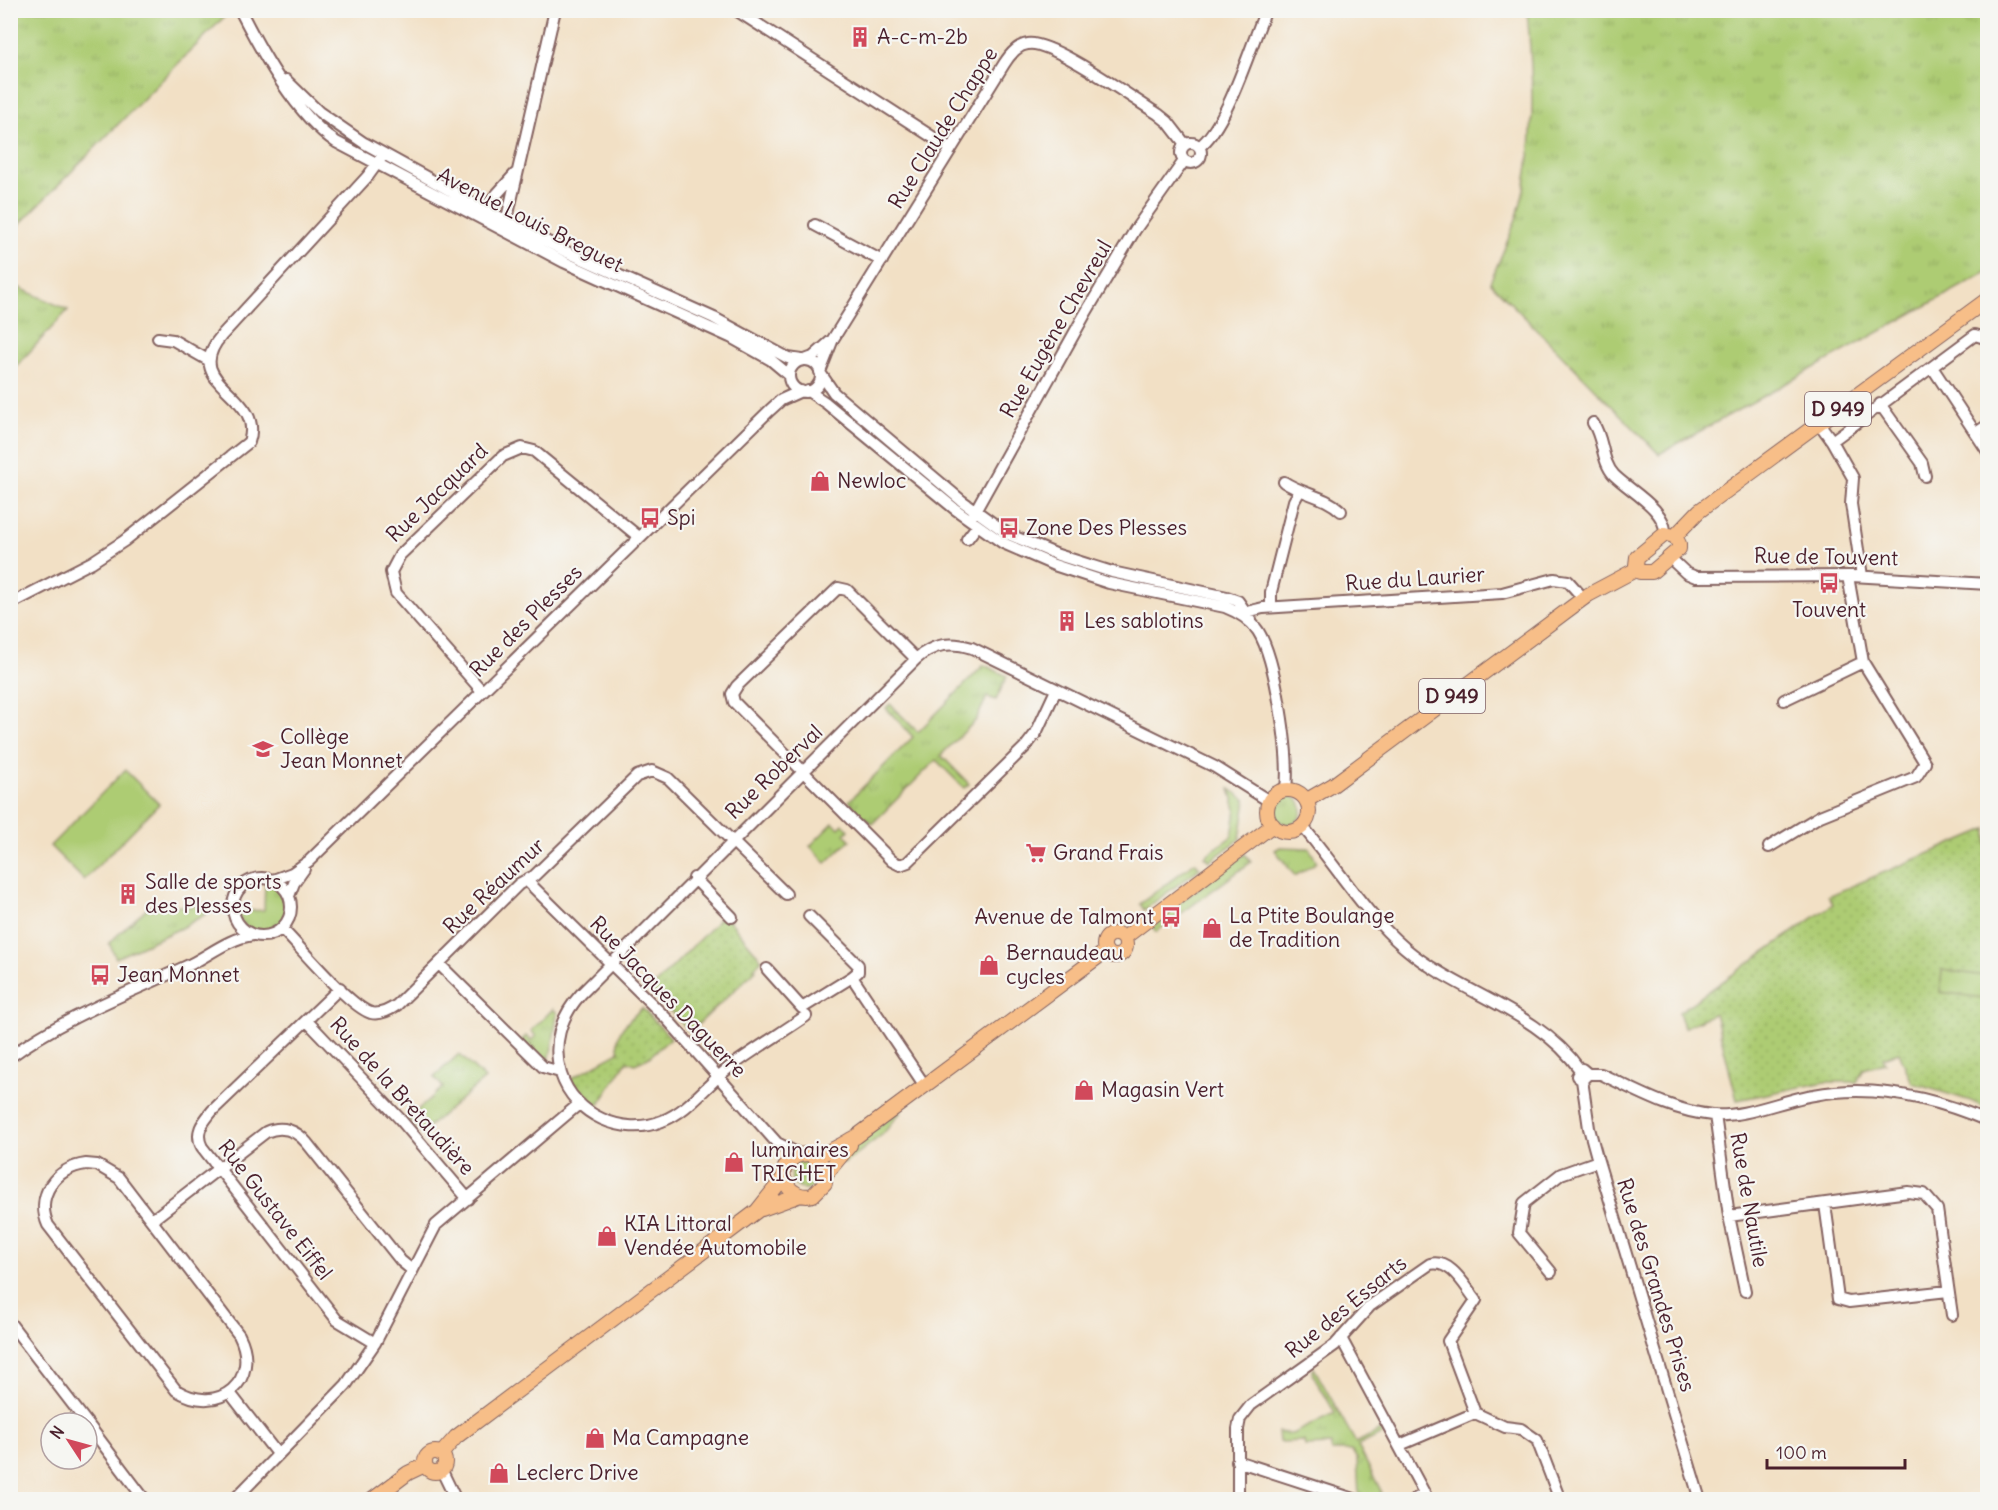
<svg xmlns="http://www.w3.org/2000/svg" width="1998" height="1510" viewBox="0 0 1998 1510" font-family="Delius,sans-serif">
<defs>
<pattern id="grass-tufts" width="24" height="20" patternUnits="userSpaceOnUse" patternTransform="scale(1.5)"><rect width="24" height="20" fill="#adcc73"/><path d="M3 7l-1-3M5 7V3M7 7l1-3M15 17l-1-3M17 17v-4M19 17l1-3" fill="none" stroke="#96af64"/></pattern>
<pattern id="park-dots" width="8" height="8" patternUnits="userSpaceOnUse" patternTransform="scale(1.5)"><rect width="8" height="8" fill="#adcc73"/><path d="M2 2h.1M6 6h.1" fill="none" stroke="#96af64" stroke-width="1.8" stroke-linecap="round"/></pattern>
</defs>
<rect width="100%" height="100%" fill="#f6f6f2"/>
<filter id="ink" filterUnits="userSpaceOnUse"><feTurbulence type="fractalNoise" baseFrequency=".0167" numOctaves="2"/><feDisplacementMap in="SourceGraphic" scale="12" xChannelSelector="R" yChannelSelector="G"/><feConvolveMatrix kernelMatrix="1 2 1 2 8 2 1 2 1" color-interpolation-filters="sRGB"/></filter>
<filter id="wash" filterUnits="userSpaceOnUse"><feTurbulence type="fractalNoise" baseFrequency=".008" numOctaves="4" result="noise"/><feDisplacementMap in="SourceGraphic" scale="24" xChannelSelector="R" yChannelSelector="G"/><feGaussianBlur stdDeviation="1.35" result="paint"/><feColorMatrix in="noise" values="0 0 0 0 0 0 0 0 0 0 0 0 0 0 0 0 0 1.4 0 .05"/><feComposite in="paint" operator="in"/></filter>
<g filter="url(#wash)">
<rect width="100%" height="100%" fill="#f2e0c5"/>
<!-- grass -->
<path fill="url(#grass-tufts)" stroke="#7c764f" stroke-width="1.5" d="M11,10H225L227,14L11,233Z
M1527,11H1987V272L1659,454L1490,282C1500,259 1510,237 1518,213C1537,149 1533,76 1527,11Z
M11,284L68,310L11,372Z
M984,665L1007,676L996,700L987,697L976,720L941,755L969,784L964,788L936,760L872,824L864,816L859,821L853,815L857,810L849,801L913,737L886,708L890,704L918,732Z
M1230,789L1246,800L1240,839L1210,861L1205,856L1232,836L1236,809Z
M1274 810a14 14 0 1 1 28 0a14 14 0 1 1-28 0Z
M833,823L839,828L843,824L849,830L845,834L850,840L826,863L810,846Z
M1280,847L1309,848L1317,862L1295,876L1275,850Z
M1245,854L1251,862L1156,932L1153,927L1166,917L1164,914Z
M1195,862L1200,868L1144,910L1140,904Z
M265,882C319,898 262,968 236,912L264,910Z
M222,905L181,928L116,958L109,943L148,907Z
M553,1009L557,1013C556,1022 551,1059 547,1065L521,1041L526,1036L531,1040L536,1036L531,1031Z
M459,1054L485,1079L421,1133L408,1119L443,1087L434,1077Z
M900,1110L901,1112L883,1134L844,1164L840,1159L854,1145Z
M791 1175a14 14 0 1 1 28 0a14 14 0 1 1-28 0Z
M1314,1368L1356,1443L1384,1428L1386,1432L1358,1446L1382,1493L1376,1496L1378,1499L1359,1496L1357,1459L1352,1451H1331V1445L1305,1446L1304,1441L1279,1442L1278,1432L1292,1434L1335,1413L1312,1373Z"/>
<!-- park -->
<path fill="url(#park-dots)" stroke="#7c764f" stroke-width="1.5" d="M1987,829V1109L1971,1101L1912,1083L1899,1052L1883,1058L1885,1063L1864,1069L1857,1082H1825L1737,1100L1715,1013L1684,1028L1679,1012L1833,904L1828,896Z
M724,914L762,960L754,968L756,970L690,1032L650,990Z
M642,1008L671,1038L648,1058L635,1064L627,1061L596,1109L586,1102L570,1079L619,1052C613,1031 628,1022 642,1008Z"/>
<!-- pitch -->
<path fill="#adcc73" stroke="#7c764f" stroke-width="1.5" d="M125,770L159,804L84,880L50,846Z
M1942,970L1986,976L1983,998L1940,992Z"/>
</g>
<g filter="url(#ink)">
<g fill="none" stroke-linecap="round" stroke-linejoin="round">
<!-- minor casing -->
<g stroke="#856361" stroke-width="14">
<path id="minor" d="M240,10C262,53 296,115 336,142L564,262L730,337L771,360L789,375
M736,10L951,149
M286,80L319,112L364,143L482,208L569,253L714,318L788,358L802,360
M1181 153a10 10 0 1 1 20 0a10 10 0 1 1-20 0Z
M1199,147C1227,127 1251,44 1266,10
M479,214L515,174
M815,225L882,261
M505,227L555,10
M158,338L173,340L208,360
M805,360L813,357L831,341
M789 376a16 16 0 1 1 32 0a16 16 0 1 1-32 0Z
M1932,367L1988,452
M820,372L833,339L1004,64C1009,56 1017,45 1028,44C1052,40 1133,99 1158,114L1168,122L1185,144
M821,374L834,393L962,501L1008,534L1058,555L1112,572L1227,597L1238,601L1251,620
M808,391L826,403L955,509L1003,543L1054,565L1109,583L1225,607C1238,612 1250,619 1258,631C1276,659 1290,756 1286,789
M1880,404L1922,463L1925,476
M1593,423C1604,439 1601,461 1614,475C1630,491 1667,510 1665,534
M1819,423L1832,441
M1976,433L1988,425
M1284,482C1302,494 1325,496 1341,511
M973,515L1084,316L1135,230L1184,161
M967,539L977,526
M1670,558L1686,573L1696,577L1852,576L1988,584
M1862,576L1851,504L1853,478L1832,441L1975,335L1988,339
M10,604L92,562L124,541L249,442C266,392 178,386 222,335L368,176L384,154
M1271,607V592L1294,501L1299,492
M1242,613L1263,608L1502,593L1554,579L1568,581L1584,599
M916,659L847,590L838,588L737,686L732,694L734,702L892,861L900,865L908,862L1026,746L1036,733L1056,690
M482,691L396,593L391,572L400,555L503,456L522,448L534,451L639,537
M1784,700L1863,662
M1303,827C1337,867 1364,913 1405,948C1459,994 1538,1010 1580,1070
M1769,847L1820,816L1916,777L1925,763L1863,662L1848,576
M233 907a29 29 0 1 1 58 0a29 29 0 1 1-58 0Z
M694,878L732,917
M273,880L292,873L309,861L770,410L781,400L801,391
M527,881L667,1019L777,1143L801,1155
M289,896L294,883L304,869
M809,916L858,965V972L852,977
M282,929C301,948 349,1006 371,1013C381,1015 390,1010 397,1005L519,884L534,876L637,776L652,771L668,778L786,894
M439,964L543,1067L560,1072
M767,969L802,1008L852,977L925,1086
M340,988L213,1110C203,1122 194,1132 202,1147L337,1320L375,1343
M806,1016C781,1033 755,1049 730,1067C707,1084 689,1111 662,1121C623,1137 574,1115 561,1074C552,1045 560,1017 581,994L916,659C933,644 950,641 972,648L1215,767L1269,801
M307,1021L400,1119L468,1199
M10,1057C65,1016 130,993 191,964C212,953 230,938 253,935
M1588,1074H1601C1637,1091 1672,1111 1712,1115C1745,1118 1782,1100 1814,1095C1873,1084 1934,1098 1988,1121
M1582,1080L1588,1074L1582,1069L1577,1076L1582,1080L1589,1128L1598,1161L1700,1500
M1715,1115L1729,1216L1745,1291
M86,1164L97,1165L119,1178L239,1335C262,1380 219,1417 176,1390L48,1225C35,1195 56,1168 86,1164Z
M1825,1204L1838,1299L1849,1302L1948,1291
M1729,1216L1908,1192L1924,1194L1937,1209L1952,1315
M152,1220L266,1132C282,1125 296,1130 307,1143L401,1261L412,1270
M1551,1272L1519,1233L1524,1203L1561,1174L1598,1161
M10,1323L87,1423
M1341,1338L1428,1500
M230,1393L278,1455
M87,1423L145,1500
M1400,1445L1475,1413
M1237,1461L1357,1500
M441,1469L456,1500
M234,1500L346,1385L375,1343L436,1225L579,1104
M1238,1500V1429L1240,1419L1251,1405L1335,1345L1370,1306L1430,1264C1451,1259 1464,1285 1476,1300L1448,1341L1475,1413L1505,1427L1521,1429L1537,1440L1560,1500
M1413,1500L1425,1494"/>
</g>
<!-- major casing -->
<g stroke="#856361" stroke-width="16">
<path id="major" d="M1665,534L1675,536L1679,544V549L1652,572H1640L1636,565L1637,557Z
M1675,536L1699,511L1988,299
M1267 811a21 21 0 1 1 42 0a21 21 0 1 1-42 0Z
M1307,800L1333,785L1588,595L1637,569
M1104 945a11 11 0 1 1 22 0a11 11 0 1 1-22 0Z
M1124,938L1273,825
M813,1156L825,1168V1183L813,1195C791,1201 772,1174 792,1159C801,1151 813,1156 824,1153C836,1149 846,1142 857,1136L1106,951
M826,1174L850,1145
M762,1209L798,1196
M425 1462a10 10 0 1 1 20 0a10 10 0 1 1-20 0Z
M441,1454L456,1437L757,1211L784,1177
M372,1500L408,1473L425,1465"/>
</g>
<!-- minor -->
<use href="#minor" stroke="#fff" stroke-width="10"/>
<!-- major -->
<use href="#major" stroke="#f7be88" stroke-width="14"/>
</g>
</g>
<!-- icons -->
<defs>
<g id="building-bare" transform="scale(1.62)"><path d="M-4-6H4V6H1V3H-1V6H-4ZM-2.5-4.3h1.7v1.8h-1.7ZM.8-4.3h1.7v1.8H.8ZM-2.5-1h1.7V.8h-1.7ZM.8-1h1.7V.8H.8Z" fill="#d1495b" stroke="#f6f6f2" stroke-width="2.5" paint-order="stroke"/></g>
<g id="shop-bare" transform="scale(1.62)"><path d="M-5-2.5h2.3a2.7 3.5 0 0 1 5.4 0H5L5.5 6h-11ZM-1.5-2.5h3a1.5 2.3 0 0 0-3 0Z" fill="#d1495b" stroke="#f6f6f2" stroke-width="2.5" paint-order="stroke"/></g>
<g id="bus-bare" transform="scale(1.62)"><path d="M-5-6H5V4H4V6H2V4H-2V6H-4V4H-5ZM-3.5-4V0h7V-4ZM-3.5 1.2v1.5H-2V1.2ZM2 1.2v1.5H3.5V1.2Z" fill="#d1495b" stroke="#f6f6f2" stroke-width="2.5" paint-order="stroke"/></g>
<g id="school-bare" transform="scale(1.62)"><path d="M0-5L7-2L0 1L-7-2ZM-4 1L0 2.5L4 1V4Q0 6-4 4Z" fill="#d1495b" stroke="#f6f6f2" stroke-width="2.5" paint-order="stroke"/></g>
<g id="supermarket-bare" transform="scale(1.62)"><path d="M-6-5.5h2.5l.6 2H6L4.5 2H-2.5L-4.4-4H-6ZM-1.5 3.2a1.3 1.3 0 1 0 .1 0ZM3 3.2a1.3 1.3 0 1 0 .1 0Z" fill="#d1495b" stroke="#f6f6f2" stroke-width="2.5" paint-order="stroke"/></g>
</defs>
<g fill-rule="evenodd">
<use href="#building-bare" x="860" y="37"/>
<use href="#shop-bare" x="820" y="481"/>
<use href="#bus-bare" x="650" y="518"/>
<use href="#bus-bare" x="1009" y="528"/>
<use href="#bus-bare" x="1829" y="583"/>
<use href="#building-bare" x="1067" y="621"/>
<use href="#school-bare" x="263" y="749"/>
<use href="#supermarket-bare" x="1036" y="853"/>
<use href="#building-bare" x="128" y="894"/>
<use href="#bus-bare" x="1171" y="917"/>
<use href="#shop-bare" x="1212" y="928"/>
<use href="#shop-bare" x="989" y="965"/>
<use href="#bus-bare" x="100" y="975"/>
<use href="#shop-bare" x="1084" y="1090"/>
<use href="#shop-bare" x="734" y="1162"/>
<use href="#shop-bare" x="607" y="1236"/>
<use href="#shop-bare" x="595" y="1438"/>
<use href="#shop-bare" x="499" y="1473"/>
</g>
<g text-anchor="middle" stroke-width="4.5" stroke-linejoin="round" paint-order="stroke">
<!-- shield labels -->
<g fill="#f6f6f2" stroke="#7e6067" stroke-width="1.5">
<rect x="1805" y="392" width="66" height="34" rx="4.5"/>
<rect x="1419" y="679" width="66" height="34" rx="4.5"/>
</g>
<g font-size="20" font-weight="bold" fill="#4a1f2b">
<text x="1838" y="416">D 949</text>
<text x="1452" y="703">D 949</text>
</g>
<!-- poi labels -->
<g font-size="21" fill="#4a1f2b" stroke="#f6f6f2" text-anchor="start">
<text x="877" y="44">A-c-m-2b</text>
<text x="837" y="488">Newloc</text>
<text x="667" y="525">Spi</text>
<text x="1026" y="535">Zone Des Plesses</text>
<text x="1829" y="617" text-anchor="middle">Touvent</text>
<text x="1084" y="628">Les sablotins</text>
<text x="280" y="744">Collège<tspan x="280" dy="24">Jean Monnet</tspan></text>
<text x="1053" y="860">Grand Frais</text>
<text x="145" y="889">Salle de sports<tspan x="145" dy="24">des Plesses</tspan></text>
<text x="1229" y="923">La Ptite Boulange<tspan x="1229" dy="24">de Tradition</tspan></text>
<text x="1154" y="924" text-anchor="end">Avenue de Talmont</text>
<text x="1006" y="960">Bernaudeau<tspan x="1006" dy="24">cycles</tspan></text>
<text x="117" y="982">Jean Monnet</text>
<text x="1101" y="1097">Magasin Vert</text>
<text x="751" y="1157">luminaires<tspan x="751" dy="24">TRICHET</tspan></text>
<text x="624" y="1231">KIA Littoral<tspan x="624" dy="24">Vendée Automobile</tspan></text>
<text x="612" y="1445">Ma Campagne</text>
<text x="516" y="1480">Leclerc Drive</text>
</g>
<!-- street labels -->
<g font-size="21" fill="#4a1f2b" stroke="#f6f6f2">
<text transform="translate(943 128) rotate(-58)" y="7">Rue Claude Chappe</text>
<text transform="translate(530 220) rotate(27)" y="7">Avenue Louis Breguet</text>
<text transform="translate(1056 329) rotate(-60)" y="7">Rue Eugène Chevreul</text>
<text transform="translate(437 493) rotate(-44)" y="7">Rue Jacquard</text>
<text transform="translate(1826 557) rotate(1)" y="7">Rue de Touvent</text>
<text transform="translate(1415 579) rotate(-4)" y="7">Rue du Laurier</text>
<text transform="translate(526 621) rotate(-45)" y="7">Rue des Plesses</text>
<text transform="translate(774 772) rotate(-44)" y="7">Rue Roberval</text>
<text transform="translate(494 886) rotate(-43)" y="7">Rue Réaumur</text>
<text transform="translate(668 997) rotate(46)" y="7">Rue Jacques Daguerre</text>
<text transform="translate(402 1096) rotate(48)" y="7">Rue de la Bretaudière</text>
<text transform="translate(1749 1200) rotate(80)" y="7">Rue de Nautile</text>
<text transform="translate(275 1210) rotate(52)" y="7">Rue Gustave Eiffel</text>
<text transform="translate(1656 1285) rotate(73)" y="7">Rue des Grandes Prises</text>
<text transform="translate(1346 1307) rotate(-39)" y="7">Rue des Essarts</text>
</g>
</g>
<!-- margin -->
<rect width="1998" height="1510" fill="none" stroke="#f6f6f2" stroke-width="36"/>
<!-- north arrow -->
<g transform="translate(69 1441) rotate(306)"><circle r="28" fill="#f6f6f2" stroke="#b1a0a2" stroke-width="1.5"/>
<path d="M0-4.5L10 22L0 15L-10 22Z" fill="#d1495b"/>
<text y="-9" font-size="16" font-weight="bold" text-anchor="middle" fill="#4a1f2b">N</text>
</g>
<!-- scale -->
<path d="M1767 1459v9h138v-9" fill="none" stroke="#4a1f2b" stroke-width="3"/>
<text x="1776" y="1459" font-size="18" fill="#4a1f2b" stroke="#f6f6f2" stroke-width="4.5" paint-order="stroke">100 m</text>
</svg>
